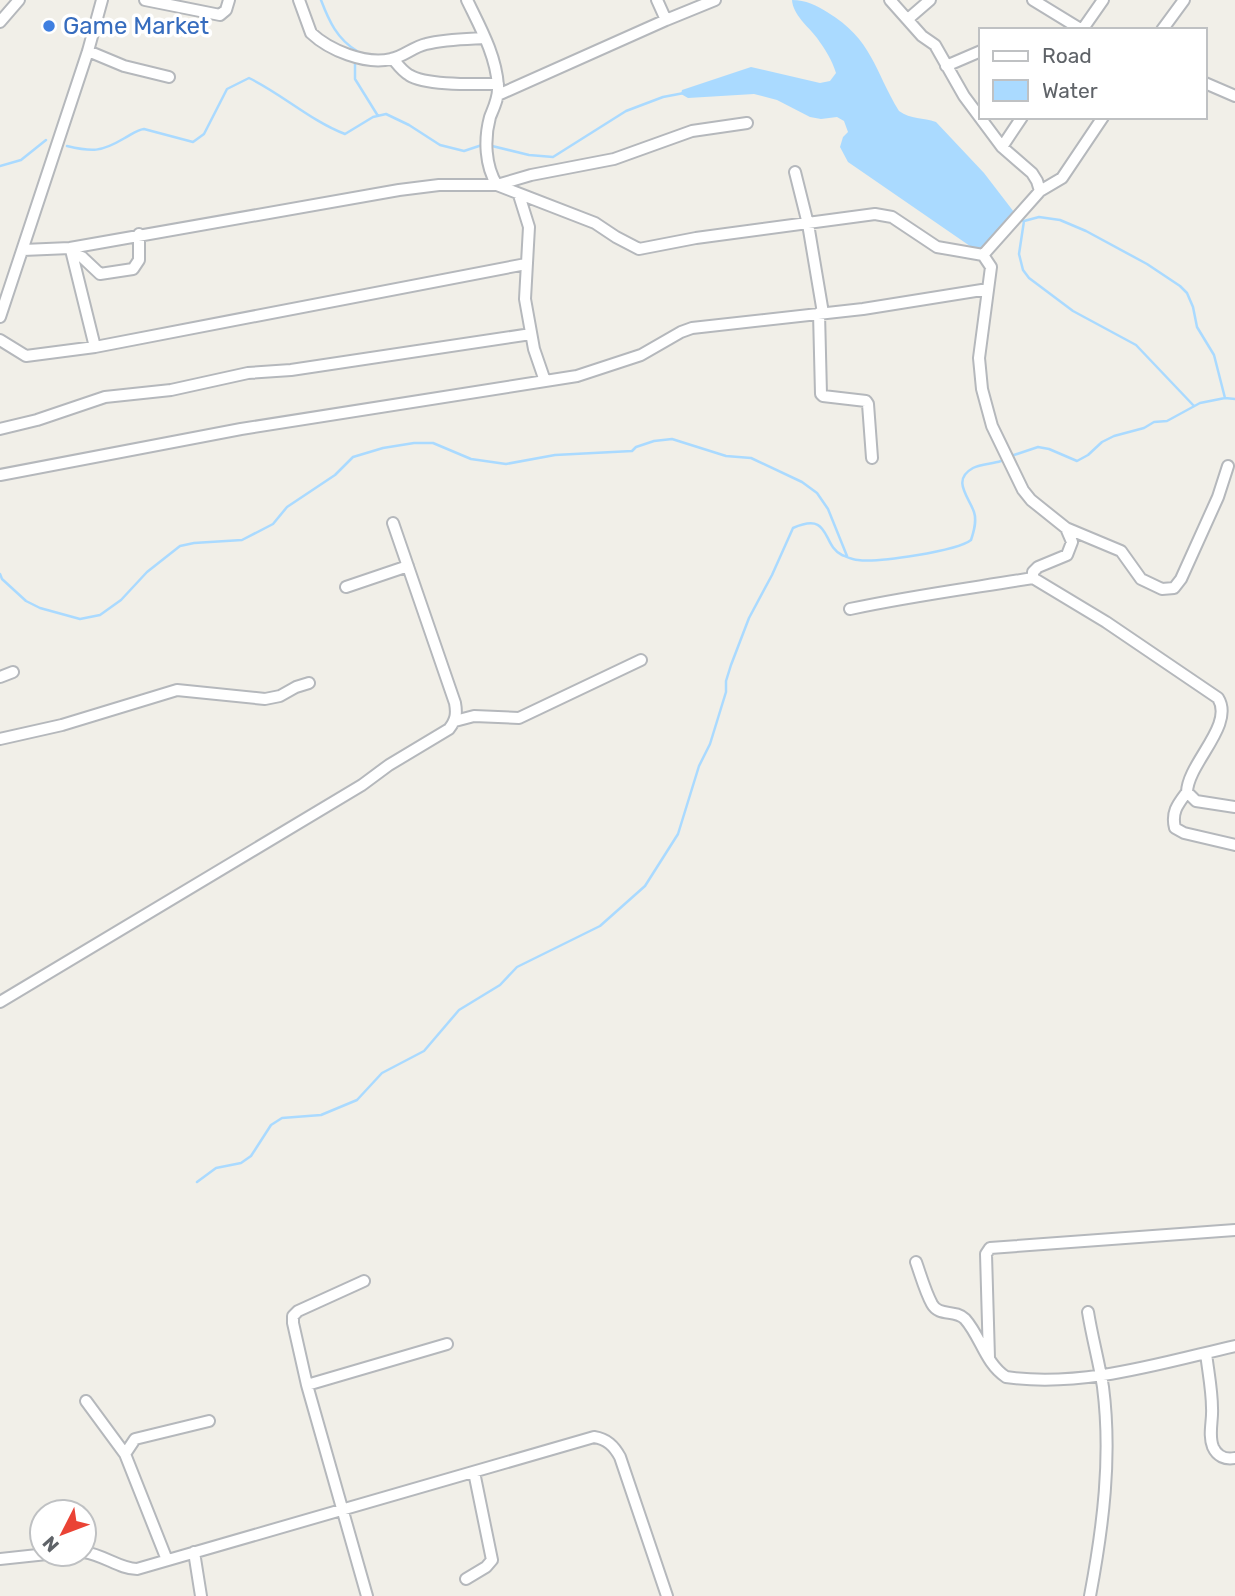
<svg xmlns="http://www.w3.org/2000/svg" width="1235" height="1596" viewBox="0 0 1235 1596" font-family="Rubik,sans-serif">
<rect width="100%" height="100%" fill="#f1efe8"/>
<!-- water -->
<path fill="#aadaff" d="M792,0C806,0 816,5 827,12C873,40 874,70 899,111C911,120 923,117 936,122L984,173L1017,216L983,255L848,162L840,147L843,137L848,132L844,121L837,117L821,119L810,117L777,100L754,94L688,98L681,94L682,90L751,67L820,83L830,81L836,73C832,60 825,49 817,38C808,26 793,15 792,0Z"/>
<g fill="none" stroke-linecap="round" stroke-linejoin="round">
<!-- stream -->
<path stroke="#aadaff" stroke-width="2.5" d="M321,0C329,21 337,39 357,51
M355,63V79L378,116
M488,145L529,155L553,157L626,111L663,97L684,93
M67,146C92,152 101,152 123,139C131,135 136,130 144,129L193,142L204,134L227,89L249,78C282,94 311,121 345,134L373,117L386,114L409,125L440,145L464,151L482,145
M0,166L21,160L46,140
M1020,220L1024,221L1039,217L1060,220L1086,231L1147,264L1180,286L1187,293L1193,307L1197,327L1214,355L1225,398
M1024,221L1019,254L1023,270L1029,278L1073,311L1136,345L1194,406
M1011,456L1038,447L1049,449L1077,461L1088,455L1102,442L1114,436L1144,428L1154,422L1167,421L1200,403L1225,398L1235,399
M0,574L2,579L26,601L40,608L80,619L100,615L121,600L147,572L180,546L194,543L242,540L273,524L287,507L335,475L353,457L383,448L414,443H433L471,459L506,464L555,455L632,451L636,447L654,441L672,439L726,456L751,458L802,482L817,493L828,509L847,556
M197,1182L216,1168L241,1163L251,1156L271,1125L282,1118L321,1115L357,1100L382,1073L424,1051L459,1010L500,985L517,967L600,926L645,886L678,834L699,766L710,744L726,692V681L731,665L749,618L772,575L793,528C832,511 821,545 842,555C847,557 853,560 858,560C877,563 957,551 971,540C974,531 977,521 974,512C969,497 951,480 973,468C981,464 992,464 1001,461"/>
<!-- minor casing -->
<g stroke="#b5b8bc" stroke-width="14">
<path id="minor" d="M145,0L220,15L226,10L229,0
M299,0L311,33C329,50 365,65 391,59C403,57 413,47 426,44C445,39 465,39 485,38
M467,0C480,27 496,55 498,86C499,97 494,107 490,117C484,139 485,166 497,185L595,223L616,237L639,249L696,238L875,214L892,217L937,247L983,255
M657,0L666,20
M890,0L922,36L935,45L964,96L1002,147L1032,173L1037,181L1040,191
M1033,0L1082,30
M908,19L930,0
M0,22L19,0
M1082,30L1103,0
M1162,30L1184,0
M88,51L124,66L169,77
M393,59C398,65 402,71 409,75C426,86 477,84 498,84
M946,66L981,51
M1205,83L1235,96
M498,95L666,20L715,0
M1002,147L1022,117
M795,172L808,224L823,313
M519,195L529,227L525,299L534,349L545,381
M23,250L70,248L399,190L439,185H497L531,175L614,159L692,131L747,123
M71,250L95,347
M72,254L82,257L100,274L133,269L139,260V234
M983,255L991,267L979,358L982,389L992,426L1023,490L1031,500L1066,528L1121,551L1141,579L1162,589L1174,588L1181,579L1218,497L1228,466
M983,255L1040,191L1062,178L1103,117
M819,313L821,394L823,396L866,401L868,404L872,458
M0,317L88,51L102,0
M0,340L26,356L95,347L526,264
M0,429L37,420L105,397L171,390L248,373L291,370L531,334
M0,475L241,429L577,376L641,355L681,332L692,328L863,309L988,289
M1066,528L1072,542L1067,555L1038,567L1033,572V578L1106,622L1218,698C1235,725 1188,763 1187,792L1196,801L1235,807
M346,587L408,566
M850,609C910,596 972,588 1033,578
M0,677L13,672
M455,721L474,716L519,718L641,660
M0,739L62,725L177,690L265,699L280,696L296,687L309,683
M1187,792C1178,804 1171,812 1175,828L1184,833L1235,845
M0,1002L362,785L389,765L449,729C456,720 457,714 455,703L393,523
M916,1262C921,1276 925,1291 932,1304C939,1317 955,1309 965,1319C981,1337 985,1363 1006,1377C1082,1388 1161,1363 1235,1346
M1088,1312C1092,1337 1099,1362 1103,1387C1112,1457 1103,1527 1090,1596
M1206,1353C1208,1371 1212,1390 1212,1408C1213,1420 1208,1435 1213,1447C1217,1456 1225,1460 1235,1458
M989,1358L986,1254L990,1248L1235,1230
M307,1385L293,1323V1316L298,1311L364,1281
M86,1401L125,1454L167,1560
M125,1454L135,1439L209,1421
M84,1552C104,1555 120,1569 137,1569L594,1437C607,1439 614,1446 620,1457L667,1596
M194,1552L201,1596
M0,1559L47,1554
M466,1579L486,1567L492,1560L474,1472
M367,1596L307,1385L447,1344"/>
</g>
<!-- minor -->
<use href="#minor" stroke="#fff" stroke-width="10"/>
</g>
<!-- markers -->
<circle fill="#3f7fe0" stroke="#fff" stroke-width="2.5" cx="49" cy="26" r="7"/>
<g text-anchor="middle" stroke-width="7" stroke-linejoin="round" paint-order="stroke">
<!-- shop labels -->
<g font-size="24" fill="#366cbe" stroke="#fff" text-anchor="start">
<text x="63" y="34">Game Market</text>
</g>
</g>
<!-- legend -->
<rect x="979" y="28" width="228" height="91" fill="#ffffff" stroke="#bfc1c3" stroke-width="2"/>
<rect x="993" y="51" width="35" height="10" fill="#ffffff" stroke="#bfc1c3" stroke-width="2"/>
<text x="1042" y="63" font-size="21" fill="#5f6368">Road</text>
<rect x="993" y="80" width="35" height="21" fill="#aadaff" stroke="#bfc1c3" stroke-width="2"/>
<text x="1042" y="98" font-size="21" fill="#5f6368">Water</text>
<!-- north arrow -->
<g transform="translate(63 1533) rotate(228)"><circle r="33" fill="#ffffff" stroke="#bfc1c3" stroke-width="2"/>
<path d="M0-5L12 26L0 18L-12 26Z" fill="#ea4335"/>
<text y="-10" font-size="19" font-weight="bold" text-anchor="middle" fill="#5f6368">N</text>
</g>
</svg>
